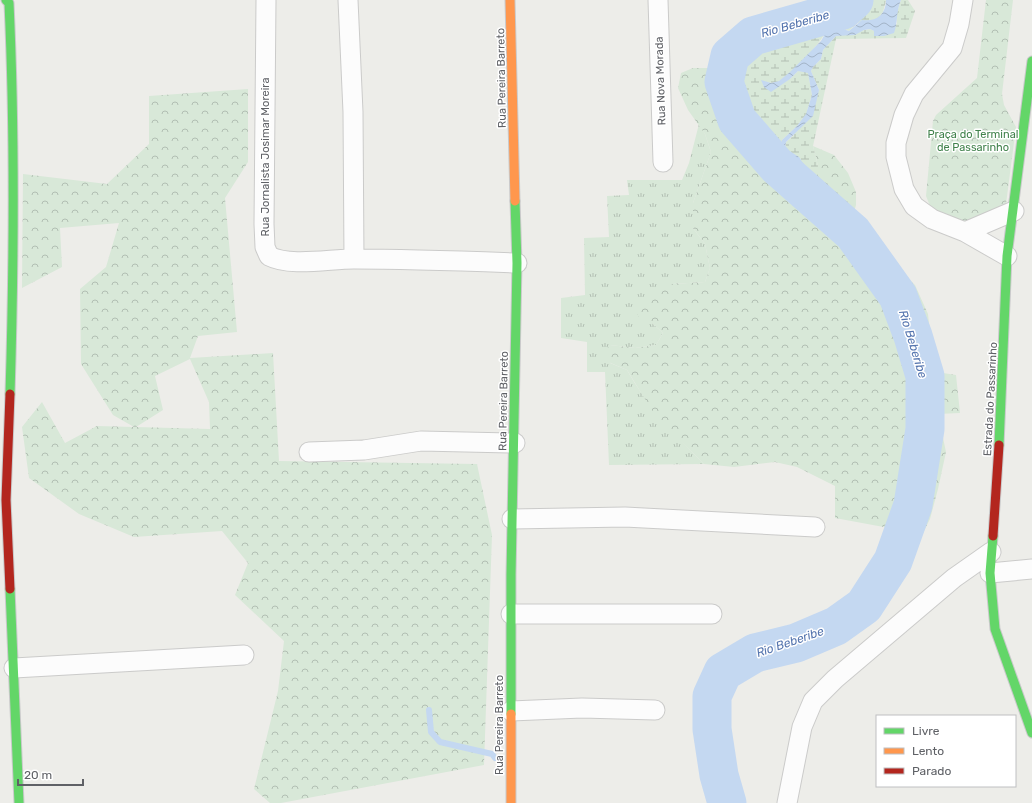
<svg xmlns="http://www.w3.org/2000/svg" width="1032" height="803" viewBox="0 0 1032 803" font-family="Rubik,sans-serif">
<defs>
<pattern id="grass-tufts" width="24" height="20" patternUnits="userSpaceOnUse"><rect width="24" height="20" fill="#d8e8d8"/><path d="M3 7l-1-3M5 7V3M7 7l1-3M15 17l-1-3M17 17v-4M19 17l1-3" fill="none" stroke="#b2bfb3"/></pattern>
<pattern id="forest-crowns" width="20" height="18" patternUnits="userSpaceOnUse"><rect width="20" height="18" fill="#d8e8d8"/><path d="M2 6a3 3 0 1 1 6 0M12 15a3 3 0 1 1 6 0" fill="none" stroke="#b2bfb3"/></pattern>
<pattern id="wetland-marsh" width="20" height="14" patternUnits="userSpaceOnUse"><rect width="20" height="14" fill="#d8e8d8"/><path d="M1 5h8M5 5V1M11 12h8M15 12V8" fill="none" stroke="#b2bfb3"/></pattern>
<pattern id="water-waves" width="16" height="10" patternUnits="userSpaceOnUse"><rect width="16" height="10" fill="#c4d8f1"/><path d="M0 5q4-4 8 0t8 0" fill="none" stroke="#a2b3c7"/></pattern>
</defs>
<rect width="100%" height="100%" fill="#edede9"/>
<!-- grass -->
<path fill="url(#grass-tufts)" d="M699,124L705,134L711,152L693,203V228L705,244L710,268L705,282L672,284L652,323L663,333L656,345L635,348L610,345V363L627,370C647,406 676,436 704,464L609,465L605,372H587V342L561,338V298L585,295L584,238L609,237L607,196L629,195L627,180H682L689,163Z"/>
<!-- forest -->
<path fill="url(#forest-crowns)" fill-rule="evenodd" d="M986,0H1013L1002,94L1004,105L1016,127L1006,204L976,226L932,211L926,196L933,121L936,115L977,78Z
M693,68H710L721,114L764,166L810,179L818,166L813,146L834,155L848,173L856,192V205L852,219L874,245L915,285L928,314L932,350L943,373L956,375L960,413L938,414L946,452L938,489L930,519L920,539H908L889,528L835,518V486L797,467L775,462L734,467L704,464L684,444L661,425L627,370L599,358L610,345L635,348L656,345L663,333L652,323L641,324L637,313L648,301L672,284L705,282L710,268L705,244L693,228V203L711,152L705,134L688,110L678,88L681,73Z
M248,89V162L225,198L237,332L198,336L190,358L273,353L279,461L477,464L492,535L484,765L281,803H270L254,789L278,691L284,641L235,595L248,563L222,531L134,537L79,514L29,478L22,427L42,402L65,443L97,426L134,427L113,415L81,364L80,289L106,267L119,223L60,228L62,267L22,288L23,174L107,184L149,144V96ZM190,359L209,402L210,429L136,427L163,410L155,376Z"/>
<!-- wetland -->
<path fill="url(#wetland-marsh)" d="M842,0H886L883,12L877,19L857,23L849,31L840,27L825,33C820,44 788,78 777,82C771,84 767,82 762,81L764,87L790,79L798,71L808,72L812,95L806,114L797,126L782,140L784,152L799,168L791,153L785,149L786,142L793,136L819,90L811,71L813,67L821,59L823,50L836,36L870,29L874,31V35L897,24L896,15L901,0H908L915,11L906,38L836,39L813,146L818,166L817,176L810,179L764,166L744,148L728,129L721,114L710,68L724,64L726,45L750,44L757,32L761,18L800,13Z"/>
<!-- water -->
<path fill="url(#water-waves)" d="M886,0H901C896,11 898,22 894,33L884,36H874V31L870,29L864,30L855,35L836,36L823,50L821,59L813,67L811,71L819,90L813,116L786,142L785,148L799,157L806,168H800L784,152L781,145L782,140L797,126L806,114L812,95L808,73L798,71L790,79L771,92L764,87L761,80L771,83L779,81L790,72L821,41L829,27L834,26L849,31L862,20C876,22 886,15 886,0Z"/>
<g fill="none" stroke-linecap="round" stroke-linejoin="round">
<!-- stream -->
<path stroke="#c4d8f1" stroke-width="6" d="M429,710L431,732L440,742L492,754L495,758"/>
<!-- river -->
<path stroke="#c4d8f1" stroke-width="39" d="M727,803L719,775L712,729V696L723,672L755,653L796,643L836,626L864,606L893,561L913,505L925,429V376L913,336L898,296L853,233L777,166L737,120L724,82L730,56L753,36L843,10L854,0"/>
<!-- street casing -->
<g stroke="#cbcbca" stroke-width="21">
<path id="street" d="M266,0L264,224L265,247L269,256C290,267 329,259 354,259C408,259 462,261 517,263
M348,0L353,112L354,259
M658,0L663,162
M963,0L959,24L952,48L914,94L904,115L896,143V157L904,189L914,206L932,219L965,232L1007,256
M965,232L1014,211
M309,452L364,450L421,441L515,443
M512,519L625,517L815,527
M990,573L1032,569
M511,614H712
M14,668L244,655
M511,711L582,708L655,710
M787,803L802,727L813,701L835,679L954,578L991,552"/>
</g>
<!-- fast casing -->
<g stroke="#c9c9ca" stroke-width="11">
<path id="fast" d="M6,0L9,3C15,133 14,264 10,394
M999,445L1007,256L1032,61
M993,536L990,573L995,629L1032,733
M10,589L19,803
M511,714V575L517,263L515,201"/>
</g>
<!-- slow casing -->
<g stroke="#c9c9ca" stroke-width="11">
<path id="slow" d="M510,0L515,201
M511,714V803"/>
</g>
<!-- jam casing -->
<g stroke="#c9c9ca" stroke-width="11">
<path id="jam" d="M10,394L6,500L10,589
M993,536L999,445"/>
</g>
<!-- street -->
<use href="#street" stroke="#fcfcfc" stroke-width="19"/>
<!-- fast -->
<use href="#fast" stroke="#63d668" stroke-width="9"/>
<!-- slow -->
<use href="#slow" stroke="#ff974d" stroke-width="9"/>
<!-- jam -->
<use href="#jam" stroke="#b3261e" stroke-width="9"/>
</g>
<g text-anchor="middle" stroke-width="3" stroke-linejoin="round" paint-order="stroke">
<!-- street labels -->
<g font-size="11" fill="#5f6166" stroke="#fff">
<text transform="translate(501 78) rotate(-91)" y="4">Rua Pereira Barreto</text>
<text transform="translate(660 81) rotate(-92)" y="4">Rua Nova Morada</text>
<text transform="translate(265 157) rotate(-90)" y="4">Rua Jornalista Josimar Moreira</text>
<text transform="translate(990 399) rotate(-87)" y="4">Estrada do Passarinho</text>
<text transform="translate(503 401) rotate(-89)" y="4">Rua Pereira Barreto</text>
<text transform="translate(499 725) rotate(-90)" y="4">Rua Pereira Barreto</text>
</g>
<!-- park labels -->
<g font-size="11" fill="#41824c" stroke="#fff">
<text x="973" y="138">Praça do Terminal<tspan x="973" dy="13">de Passarinho</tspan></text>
</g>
<!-- water labels -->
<g font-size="12" font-style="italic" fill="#5474ae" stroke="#fff">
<text transform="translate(795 24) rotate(-16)" y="4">Rio Beberibe</text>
<text transform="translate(913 344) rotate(73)" y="4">Rio Beberibe</text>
<text transform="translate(790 642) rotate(-19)" y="4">Rio Beberibe</text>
</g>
</g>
<!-- legend -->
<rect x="876" y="715" width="140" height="72" fill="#ffffff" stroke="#bfc0c2"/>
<rect x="884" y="728" width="20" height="6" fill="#63d668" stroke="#bfc0c2"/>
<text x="912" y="735" font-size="12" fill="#5f6166">Livre</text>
<rect x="884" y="748" width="20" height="6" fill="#ff974d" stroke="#bfc0c2"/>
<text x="912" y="755" font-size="12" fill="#5f6166">Lento</text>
<rect x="884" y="768" width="20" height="6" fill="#b3261e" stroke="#bfc0c2"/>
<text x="912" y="775" font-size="12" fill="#5f6166">Parado</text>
<!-- scale -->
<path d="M18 779v6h65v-6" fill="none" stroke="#5f6166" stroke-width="2"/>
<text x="24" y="779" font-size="12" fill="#5f6166" stroke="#ffffff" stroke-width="3" paint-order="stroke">20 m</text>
</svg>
